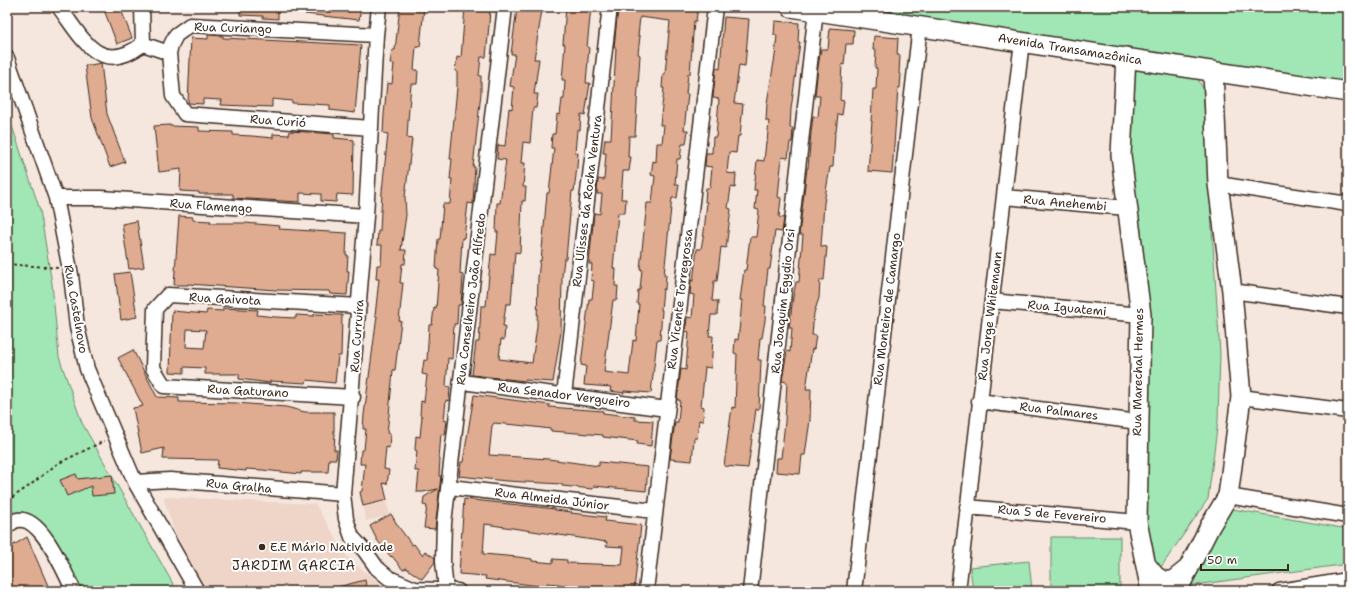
<svg xmlns="http://www.w3.org/2000/svg" width="1355" height="598" viewBox="0 0 1355 598" font-family="'Shantell Sans',sans-serif">
<rect width="100%" height="100%" fill="#f5e6de"/>
<filter id="ink" filterUnits="userSpaceOnUse"><feTurbulence type="fractalNoise" baseFrequency=".025" numOctaves="2"/><feDisplacementMap in="SourceGraphic" scale="8" xChannelSelector="R" yChannelSelector="G"/><feConvolveMatrix kernelMatrix="1 2 1 2 8 2 1 2 1" color-interpolation-filters="sRGB"/></filter>
<g filter="url(#ink)">
<!-- built -->
<path fill="#eed5c7" d="M335,131L354,133V140L334,138Z
M163,497L315,504L350,561L392,591H206L175,533Z
M386,502L390,515L366,521L363,507Z"/>
<!-- green -->
<path fill="#a0e7b5" stroke="#6e886a" d="M834,7H1348V86Z
M1139,65L1196,76L1203,88L1220,354L1218,420L1208,499L1159,570L1144,544L1145,433L1143,248L1124,150L1131,72Z
M7,111L40,210L52,284L59,357L82,423L177,591H77L38,521L23,512H11L7,514Z
M1232,509L1348,529V564L1180,587L1220,518Z
M1051,537H1120V591H1051Z
M1029,561L1032,590L973,591L970,567Z"/>
<!-- building -->
<path fill="#dfac92" stroke="#3b2a1e" fill-rule="evenodd" d="M103,7H120L132,38L117,44Z
M240,7H278V19L263,18V16L240,15Z
M305,7H361L359,20L305,14Z
M400,7H424L420,47H416L414,70H418L417,84H411L408,121L407,138L412,139L405,197L406,215L401,250H406L405,264H402L400,283H403L399,321H401L395,370H393L389,415L387,433L390,434L389,448L386,447L384,469L389,470L387,484L383,483L387,500L363,506L360,492L362,491L365,464H360L361,450H364L366,429H363L364,415L377,316H375L379,279H376L377,265H381L382,245H377L378,231H380L382,191L388,134L383,133L384,115L387,83L392,84L394,64H390L392,50H395Z
M465,7L490,8L489,25L486,57H481L479,76H481V93L473,167H475L473,204L468,203L464,238H462L460,274L463,275L461,305H458L457,324H454L452,359L448,358L446,386L450,387L449,401L446,400L444,420L447,421L445,435L441,434L439,459H440L439,476H441L435,529L424,528L427,506L423,505L424,497L438,489L423,492H417L419,471H415L417,451L415,450L416,436L420,437L422,416L420,415L421,401L424,402L427,375L422,374L424,360L427,361L429,325H432L434,308L436,309L439,270L436,269L438,239H440L443,204H450L452,179H450L452,159H450L457,88V71H455L457,57L461,58Z
M566,7H591L587,47H589L586,83H590L585,115L581,114L580,130H577L575,153H578L577,167L574,191H572L566,259H564L562,276L561,332L553,382L525,380V381L472,375L476,342H479L481,306H486L491,254L496,255L498,232H496L497,203H500L506,160L497,159L498,145L505,146L509,108L512,109L514,87L510,86L515,54H511L517,8L542,10L534,59H539L534,94H538L536,108H533L530,143L523,142L521,163H525L523,187H526L525,201H522L520,253L515,252L511,304H506L503,326H505L504,340L501,339L499,359L532,363L537,326L538,277L540,260L541,261L547,193H549L554,148H551L552,134H555L557,114L560,115L562,99H564L565,80H562L565,44H563Z
M618,7H698L696,21H694L690,74H688L686,94H688L684,130H688L686,144H682L680,159H677L675,184H679L677,198H672L664,275H666L665,289H663L661,310H662L660,340H657L651,393L624,391V393L610,391L611,387L584,385L586,366L581,365L589,299H592L594,281L591,280L592,264H589L594,213L600,214L602,194H597L598,179L604,180L606,153H603L605,139H611L616,48H614ZM640,17L670,21L665,74H663L662,88H664L660,125H664L662,143H657L656,162L653,161L651,175L655,176L652,203H647L640,269H642L640,290H638L637,304H639L636,341L633,340L629,375L604,372L613,300H617L618,286H615L616,269L613,268L618,213H625L626,199H621L623,171H629L631,157H628L629,136H635L640,55L638,54L640,36H638Z
M724,17L749,19L745,66L739,65L734,103L743,104L740,136H738L736,153L729,152L727,173L736,174L735,188L731,187L728,208L731,209L726,248L721,247L717,281H714L712,301H718L717,315H711L709,336H713L712,354L711,368L705,367L701,406L704,407L703,421L699,420L697,438H694L692,461L670,459L675,422H678L680,400H677L681,369L686,370L689,332L685,331L686,326L687,317L692,318L694,295L690,294L691,280L693,281L697,249H701L704,232L707,202H705L706,188H710L712,167L705,166L706,153H712L713,137H716L719,99L713,98L716,68L720,69Z
M775,21L799,23L798,42H800L791,109L790,128H793L792,142H790L788,158L782,157L780,176L778,197L781,198L779,217L784,218L782,232L775,231L770,269H768L764,306H766L765,320L762,338H760L758,360H761L759,409H756L748,468L724,466L732,407L735,408L737,354L734,353L735,339L738,340L740,322L742,300H740L744,270H746L750,237H756L759,210L755,209L757,190H754L757,160L764,161L766,142H767L769,121H766L767,103L775,56L777,35H774Z
M830,28L854,30L853,44H846L844,65L842,64L840,100L844,101L842,115L838,114L836,132H835L833,167H830L824,203L821,246L827,247L824,280H820L819,298L814,313L812,335H816L814,349H812L806,389H811L810,420L805,455H802L800,474L776,472L777,458H781L785,422L787,382L782,381L787,351L790,352L792,328H789L793,297L796,282H799L803,235H799L807,168H808L811,133L813,116L818,117L820,96H815L818,67L821,49H828Z
M208,35L223,36V38L361,45L355,113L330,110V105L292,103V101L272,99V107L221,105L222,100L203,99V104L188,103L191,38L208,39Z
M874,36L898,38L897,55H900L899,74H901L900,88H898L892,173L868,171L872,121H871L873,89H876L877,68H875L876,50H873Z
M101,63L107,114L125,162L110,167L92,118L85,66Z
M170,125V126L199,127V131L233,132V135L252,136L273,138V134L289,135L290,131L306,132L334,134V138L354,140L353,195L337,194L336,202L321,201V194L300,193V202L233,198V194H199V192L180,191L181,169L159,172L154,126Z
M179,216L193,217V220L211,221L210,223H245L280,226L279,229L347,233L346,255H348L347,271H349L347,295L330,294L329,291L276,290L188,284V285H174Z
M137,221L144,267L129,269L122,224Z
M130,272L137,317L121,320L115,274Z
M223,308L258,310L257,315L275,317L296,318V315L314,316V314L342,315L341,356H338L335,383L307,380L306,383L270,381V383L239,379V374H205V368L184,367V373L170,372L172,311L206,314L207,310L223,311ZM187,329L206,330L204,348L186,347Z
M133,350L157,397L179,398V402L236,403L286,407L305,412H334V433H335L334,450H337L336,459H329L328,472H301V474L263,470L246,469V471L217,468L218,460L163,459L164,448L142,453L133,408L143,406L118,358Z
M474,395L550,405L549,407L603,411V413L635,417V420L653,421L651,446L637,444L638,441L603,437V435L551,431V429L517,425L494,423L492,426L489,455L548,459L599,466V462L648,467L646,491L594,486L593,489L562,486V484L507,481L459,476L461,462H463Z
M76,474L78,479L112,475L114,494L92,496L91,486L67,496L60,480Z
M464,499L555,509V510L572,512L571,513L606,517L605,521L641,525L634,590L583,587V589L569,588V585L547,583V587L485,579L486,576L459,574ZM485,524L607,542L606,546L624,547L622,565L567,563V560L553,559V563L532,561V559L518,557L483,554Z
M391,514L398,526L412,545L414,544L422,555L425,551L435,558V562L422,579L406,568L403,570L392,556L391,557L377,540L370,526Z
M27,537L49,588L42,591H7V549Z
M365,580L367,591H334V588Z"/>
<g fill="none" stroke-linecap="round" stroke-linejoin="round">
<!-- street casing -->
<g stroke="#3b2a1e" stroke-width="17">
<path id="street" d="M59,7C83,39 100,77 143,44
M142,7L143,44L169,53
M379,7L376,35L366,216L343,494L346,519L352,537L365,551L377,568L389,578L415,589L458,591
M7,58L56,198L71,275L77,327L87,369L135,482L197,591
M371,128L185,114L173,96L169,53L171,45L176,35L190,25L376,35
M1218,184L1348,204
M1004,197L1127,208
M56,198H101L366,216
M1232,291L1348,307
M992,301L1141,315
M462,382L667,409
M564,395L610,7
M353,397L164,386L153,368L155,309L168,295L359,306
M1241,397L1348,411
M979,401L1138,422
M135,482L170,480L343,494
M450,487L654,511
M1228,496L1348,516
M967,507L1137,522
M7,526C10,524 15,520 18,520C42,516 65,574 74,591
M446,591L443,561L444,523L505,7
M646,591L715,7
M750,591L816,10
M854,591L920,26
M958,591L1022,41
M1279,591L1348,580"/>
</g>
<!-- secondary casing -->
<g stroke="#3b2a1e" stroke-width="22">
<path id="secondary" d="M791,7L1348,92
M1126,57L1121,155L1141,315L1137,522L1151,591
M1147,566L1155,576L1164,582L1174,580L1189,568
M1177,591L1210,526L1228,496L1241,397L1232,291L1218,184L1213,71"/>
</g>
<!-- path -->
<path stroke="#3b2a1e" stroke-width="2" stroke-dasharray="3 3" stroke-linecap="butt" d="M7,264L58,268
M7,501L29,486L57,464L104,441"/>
<!-- street -->
<use href="#street" stroke="#fff" stroke-width="14"/>
<!-- secondary -->
<use href="#secondary" stroke="#fff" stroke-width="19"/>
</g>
</g>
<!-- markers -->
<circle fill="#3b2a1e" stroke="#fff" stroke-width="1.5" cx="262" cy="547" r="4"/>
<g text-anchor="middle" stroke-width="4" stroke-linejoin="round" paint-order="stroke">
<!-- street labels -->
<g font-size="12" fill="#3b2a1e" stroke="#fff">
<text transform="translate(233 28) rotate(2)" y="4">Rua Curiango</text>
<text transform="translate(1070 49) rotate(9)" y="4">Avenida Transamazônica</text>
<text transform="translate(278 121) rotate(4)" y="4">Rua Curió</text>
<text transform="translate(587 201) rotate(-83)" y="4">Rua Ulisses da Rocha Ventura</text>
<text transform="translate(1065 203) rotate(5)" y="4">Rua Anehembi</text>
<text transform="translate(211 206) rotate(4)" y="4">Rua Flamengo</text>
<text transform="translate(225 299) rotate(3)" y="4">Rua Gaivota</text>
<text transform="translate(471 299) rotate(-83)" y="4">Rua Conselheiro João Alfredo</text>
<text transform="translate(680 299) rotate(-83)" y="4">Rua Vicente Torregrossa</text>
<text transform="translate(783 301) rotate(-84)" y="4">Rua Joaquim Egydio Orsi</text>
<text transform="translate(1067 308) rotate(5)" y="4">Rua Iguatemi</text>
<text transform="translate(76 309) rotate(80)" y="4">Rua Castelnovo</text>
<text transform="translate(887 309) rotate(-83)" y="4">Rua Monteiro de Camargo</text>
<text transform="translate(990 316) rotate(-83)" y="4">Rua Jorge Whitemann</text>
<text transform="translate(357 336) rotate(-86)" y="4">Rua Curruíra</text>
<text transform="translate(1138 372) rotate(-89)" y="4">Rua Marechal Hermes</text>
<text transform="translate(248 391) rotate(3)" y="4">Rua Gaturano</text>
<text transform="translate(564 395) rotate(7)" y="4">Rua Senador Vergueiro</text>
<text transform="translate(1059 411) rotate(7)" y="4">Rua Palmares</text>
<text transform="translate(239 486) rotate(5)" y="4">Rua Gralha</text>
<text transform="translate(552 499) rotate(7)" y="4">Rua Almeida Júnior</text>
<text transform="translate(1052 514) rotate(5)" y="4">Rua 5 de Fevereiro</text>
</g>
<!-- poi labels -->
<g font-size="12" fill="#3b2a1e" stroke="#fff" text-anchor="start">
<text x="270" y="551">E.E Mário Natividade</text>
</g>
<!-- neighbourhood labels -->
<g font-size="13" letter-spacing="1" fill="#3b2a1e" stroke="#fff">
<text x="294" y="570">JARDIM GARCIA</text>
</g>
</g>
<!-- margin -->
<rect width="1355" height="598" fill="none" stroke="#fff" stroke-width="24"/>
<rect x="12" y="12" width="1331" height="574" fill="none" stroke="#3b2a1e" stroke-width="1.5" filter="url(#ink)"/>
<!-- scale -->
<path d="M1201 564v6h87v-6" fill="none" stroke="#3b2a1e" stroke-width="2"/>
<text x="1207" y="564" font-size="12" fill="#3b2a1e" stroke="#ffffff" stroke-width="3" paint-order="stroke">50 m</text>
</svg>
